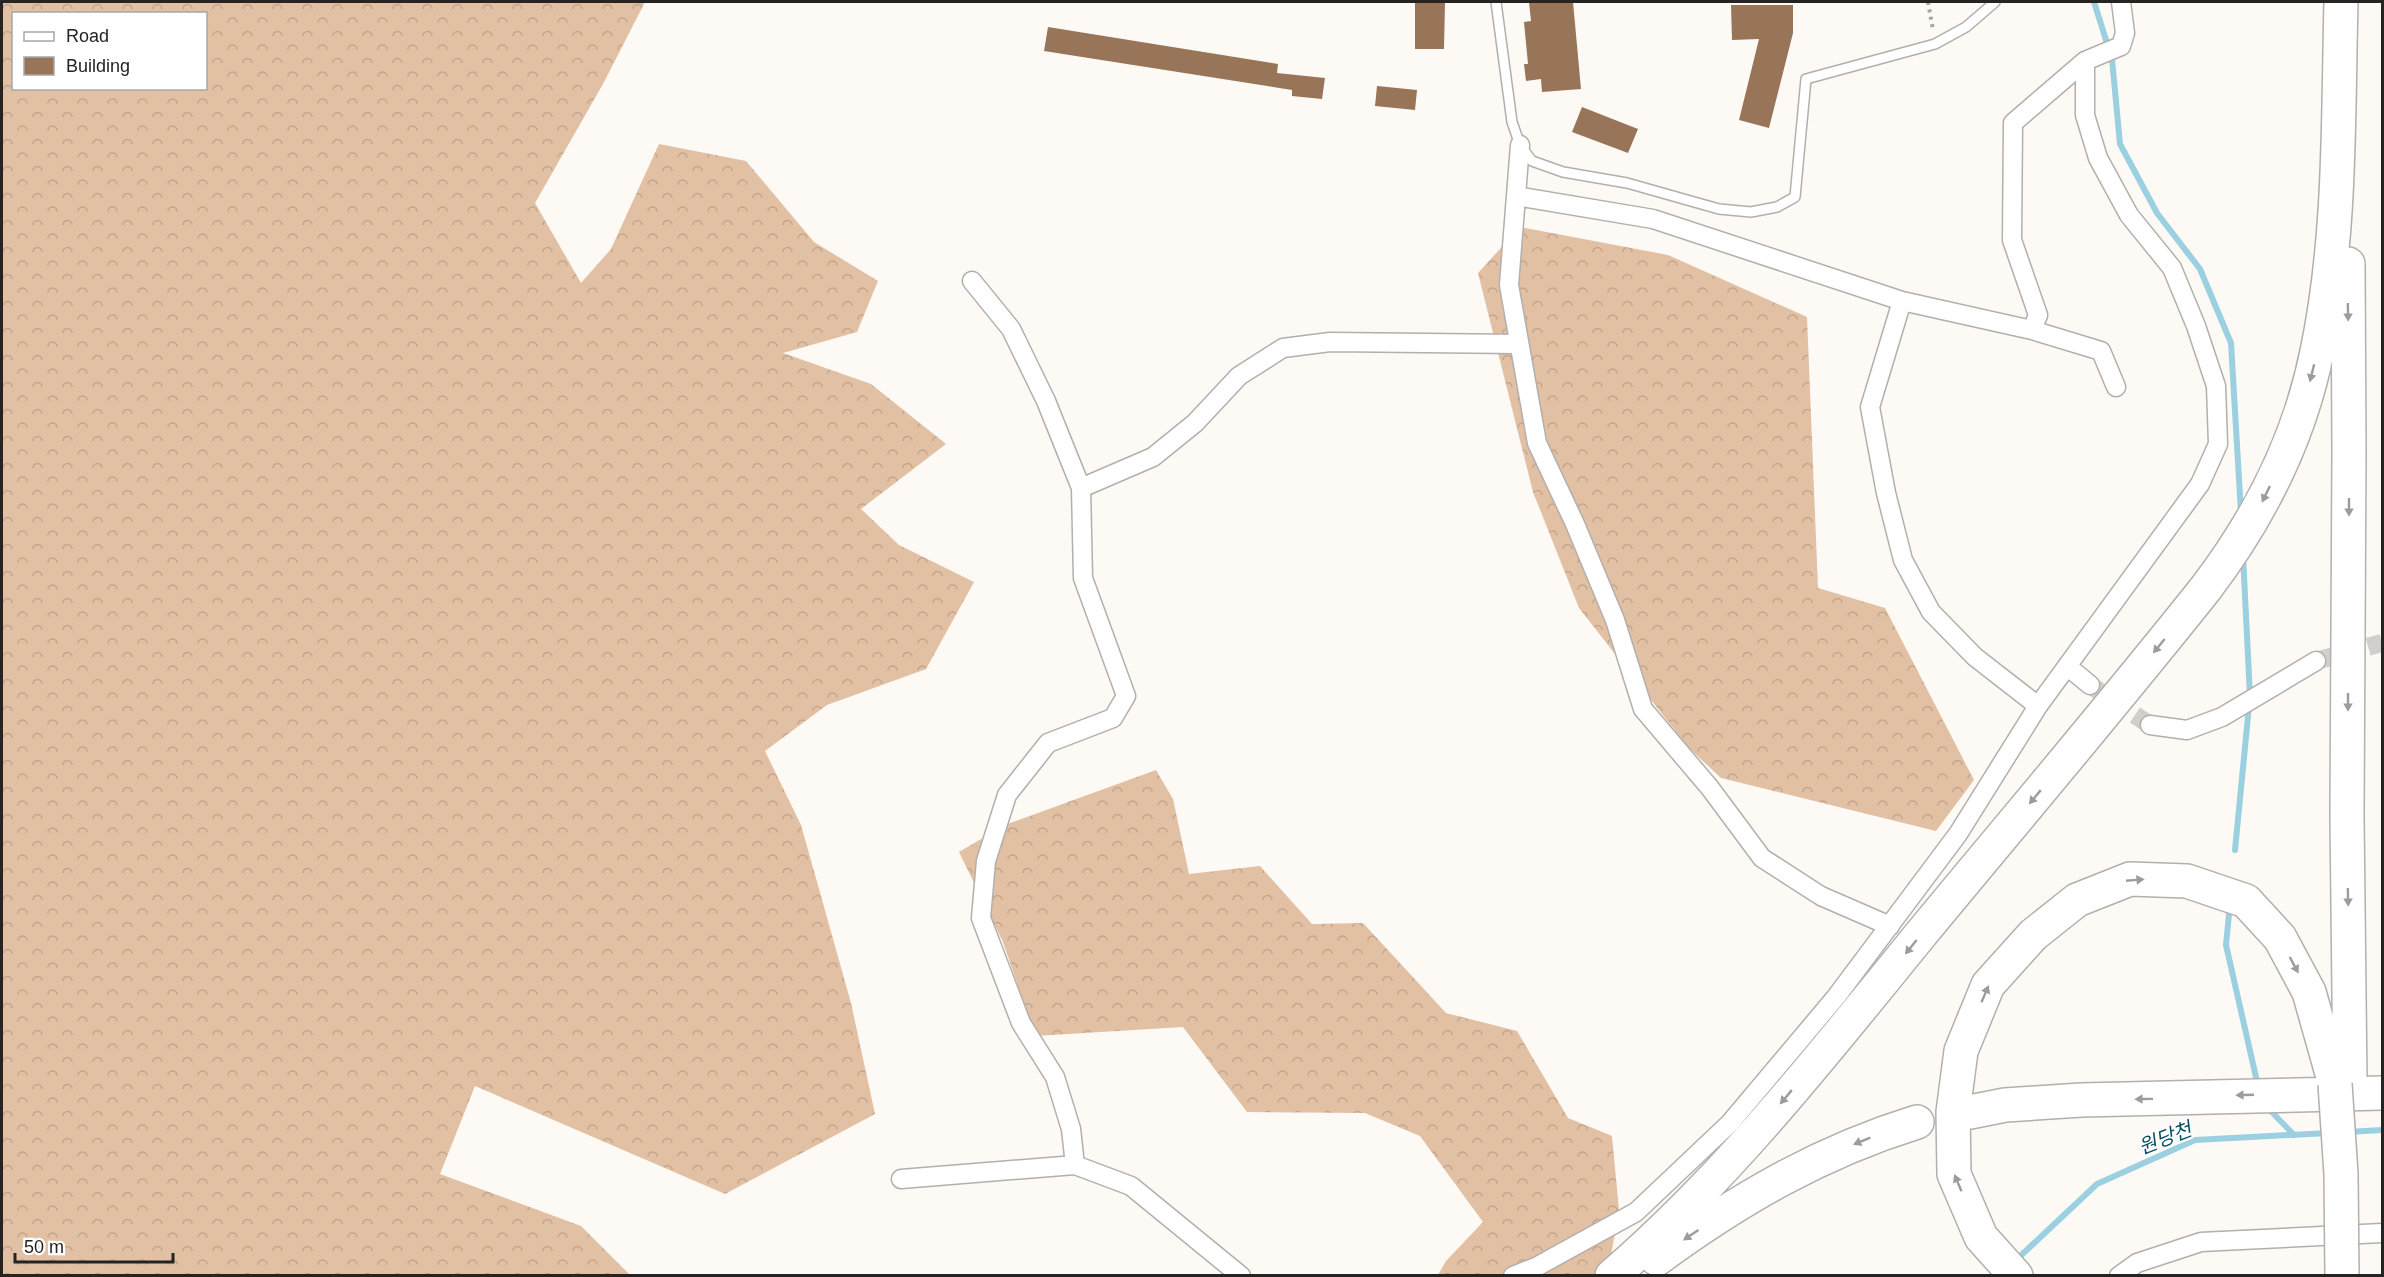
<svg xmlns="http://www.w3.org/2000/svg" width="2384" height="1277" viewBox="0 0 2384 1277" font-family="Helvetica,'Noto Sans KR',sans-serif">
<defs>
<pattern id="forest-crowns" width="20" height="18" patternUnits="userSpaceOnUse" patternTransform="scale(1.5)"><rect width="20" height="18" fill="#e2c0a3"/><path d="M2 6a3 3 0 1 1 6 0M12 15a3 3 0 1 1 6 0" fill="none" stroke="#c2a58c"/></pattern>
</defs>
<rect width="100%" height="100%" fill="#fdf9f5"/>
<!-- forest -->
<path fill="url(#forest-crowns)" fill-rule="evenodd" d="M2,2H645L603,84L535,203L581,283L611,249L659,144L746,161L814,242L878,281L857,332L783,353L871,384L946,444L861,509L899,545L974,582L926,669L827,705L765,751L801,825L851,1003L875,1114L725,1194L475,1086L440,1174L581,1226L630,1275H2ZM14,14H206V88H14Z
M1520,227L1668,255L1807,317L1818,588L1885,608L1974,780L1936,831L1721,778L1688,747L1579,608L1533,492L1478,273Z
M1156,770L1173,799L1189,874L1260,866L1312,924L1363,923L1446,1013L1517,1031L1568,1118L1612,1136L1619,1211L1609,1266L1596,1275H1438L1446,1261L1483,1222L1420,1136L1365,1113L1247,1112L1183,1027L1035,1036L1003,942L959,852L1005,825Z"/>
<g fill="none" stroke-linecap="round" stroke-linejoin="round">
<!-- stream -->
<path stroke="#9bd0e1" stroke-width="6" d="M2094,2L2112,59L2120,144L2157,213L2200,269L2231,343L2241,513
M2243,556L2250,696
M2235,850L2249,706
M2229,914L2226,945L2258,1086
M2266,1106L2294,1135
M2347,1132L2382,1130
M2015,1261L2097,1184L2195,1140L2328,1133"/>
</g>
<!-- building -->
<path fill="#987558" d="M1415,2H1445L1444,49H1415Z
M1529,2H1573L1581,89L1542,92L1541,79L1526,81L1524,64H1528L1524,22L1531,21Z
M1731,5H1793V33L1769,128L1739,120L1759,39L1732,40Z
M1048,27L1278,64L1277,73L1325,78L1322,99L1292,96V90L1044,51Z
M1377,86L1417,90L1415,110L1375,106Z
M1582,107L1638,129L1628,153L1572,132Z"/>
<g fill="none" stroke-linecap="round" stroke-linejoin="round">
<!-- minor-tunnel -->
<path stroke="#d2cecb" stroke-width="18" stroke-dasharray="18 9" stroke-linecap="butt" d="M2316,661L2382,643
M2090,685L2150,725"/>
<!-- service casing -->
<g stroke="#b3afac" stroke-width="12">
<path id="service" d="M1496,2L1512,122L1520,145L1532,161L1563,172L1627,183L1719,209L1751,212L1777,207L1795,197L1806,79L1935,44L1966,27L1995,2"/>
</g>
<!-- minor casing -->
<g stroke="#b3afac" stroke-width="21">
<path id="minor" d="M1520,145L1509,285L1537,443L1575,524L1615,620L1643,709L1710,788L1762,858L1821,896L1890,926
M1516,196L1653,219L1902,301L2032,330L2101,351L2116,387
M972,281L1011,329L1046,401L1081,488L1083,578L1126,696L1113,718L1048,743L1007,795L986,861L981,918L1021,1023L1055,1077L1071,1129L1075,1165
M1902,301L1870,407L1886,493L1903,560L1931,612L1975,657L2038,706
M2032,330L2038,315L2012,240L2013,123L2085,61L2121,46L2125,33L2121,2
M1081,488L1153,457L1195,423L1239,376L1283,348L1330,342L1519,344
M2067,666L2090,685
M2150,725L2187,730L2222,717L2316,661
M901,1179L1075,1165L1131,1186L1241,1276
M1513,1276L1538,1266L1636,1212L1730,1123L1836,997L1958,834L2038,706L2200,484L2218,444L2216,386L2196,326L2172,268L2129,215L2098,158L2085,115V61
M2119,1276L2137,1263L2201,1242L2382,1233"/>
</g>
<!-- motorway casing -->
<g stroke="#b3afac" stroke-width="36">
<path id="motorway" d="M2348,264L2349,452L2347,815L2350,1084
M1970,1112L2005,1105L2081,1100L2382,1093
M1657,1259C1739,1199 1820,1152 1917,1122
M1612,1276C1729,1175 1824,1053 1921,934C2016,819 2113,705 2206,588C2260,517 2301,435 2318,347C2341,233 2338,117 2341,2
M2016,1276L1981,1237L1954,1174L1953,1112L1961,1051L1988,985L2033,935L2077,900L2130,879L2187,881L2246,901L2280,938L2309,992L2335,1084"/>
</g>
<!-- path -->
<path stroke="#a8a5a2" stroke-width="4" stroke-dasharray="3 4.5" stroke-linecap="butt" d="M1928,2L1933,30"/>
<!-- service -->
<use href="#service" stroke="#fff" stroke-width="9"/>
<!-- minor -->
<use href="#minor" stroke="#fff" stroke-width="18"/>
<!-- motorway -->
<use href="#motorway" stroke="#fff" stroke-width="33"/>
<!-- motorway-bridge casing -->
<g stroke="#b3afac" stroke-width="36" stroke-linecap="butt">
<path id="motorway-bridge" d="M2335,1084L2341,1174L2342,1276"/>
</g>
<!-- motorway-bridge -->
<use href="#motorway-bridge" stroke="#fff" stroke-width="33"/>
</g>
<!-- one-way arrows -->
<defs><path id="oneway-solid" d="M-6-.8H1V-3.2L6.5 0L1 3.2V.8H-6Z" transform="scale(1.5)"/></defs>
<g fill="#9d9c9c">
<use href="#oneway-solid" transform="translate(2348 312) rotate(89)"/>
<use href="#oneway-solid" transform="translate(2312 373) rotate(104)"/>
<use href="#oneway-solid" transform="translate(2266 494) rotate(116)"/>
<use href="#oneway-solid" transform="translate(2349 507) rotate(90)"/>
<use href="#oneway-solid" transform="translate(2159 646) rotate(129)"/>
<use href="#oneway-solid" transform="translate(2348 702) rotate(90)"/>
<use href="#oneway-solid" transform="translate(2035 797) rotate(130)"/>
<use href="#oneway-solid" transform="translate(2135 880) rotate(-5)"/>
<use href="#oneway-solid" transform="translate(2348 897) rotate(89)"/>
<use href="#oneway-solid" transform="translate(1911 947) rotate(129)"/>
<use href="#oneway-solid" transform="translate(2294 965) rotate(62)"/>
<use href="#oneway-solid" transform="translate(1985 994) rotate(-67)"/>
<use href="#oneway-solid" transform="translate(2245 1095) rotate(178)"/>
<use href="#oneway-solid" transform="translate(1786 1097) rotate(130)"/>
<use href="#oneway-solid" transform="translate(2144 1099) rotate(179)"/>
<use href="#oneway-solid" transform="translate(1862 1141) rotate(158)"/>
<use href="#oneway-solid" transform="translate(1958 1183) rotate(-113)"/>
<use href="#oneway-solid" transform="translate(1691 1235) rotate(146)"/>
</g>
<g text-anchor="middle" stroke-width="4.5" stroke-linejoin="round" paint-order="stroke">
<!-- water labels -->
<g font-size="20" font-style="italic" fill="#065264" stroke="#fff">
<text transform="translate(2165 1138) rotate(-21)" y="7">원당천</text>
</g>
</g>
<!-- border -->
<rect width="2384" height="1277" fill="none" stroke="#262423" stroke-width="6"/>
<!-- legend -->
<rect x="12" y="12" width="195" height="78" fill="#ffffff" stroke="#a8a7a7" stroke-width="1.5"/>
<rect x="24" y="32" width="30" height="9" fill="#ffffff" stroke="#a8a7a7" stroke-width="1.5"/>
<text x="66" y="42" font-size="18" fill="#262423">Road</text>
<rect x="24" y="57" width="30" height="18" fill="#987558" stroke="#a8a7a7" stroke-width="1.5"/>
<text x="66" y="72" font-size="18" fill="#262423">Building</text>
<!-- scale -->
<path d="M15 1253v9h158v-9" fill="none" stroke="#262423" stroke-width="3"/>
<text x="24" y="1253" font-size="18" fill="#262423" stroke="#ffffff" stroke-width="4.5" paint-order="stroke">50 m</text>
</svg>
